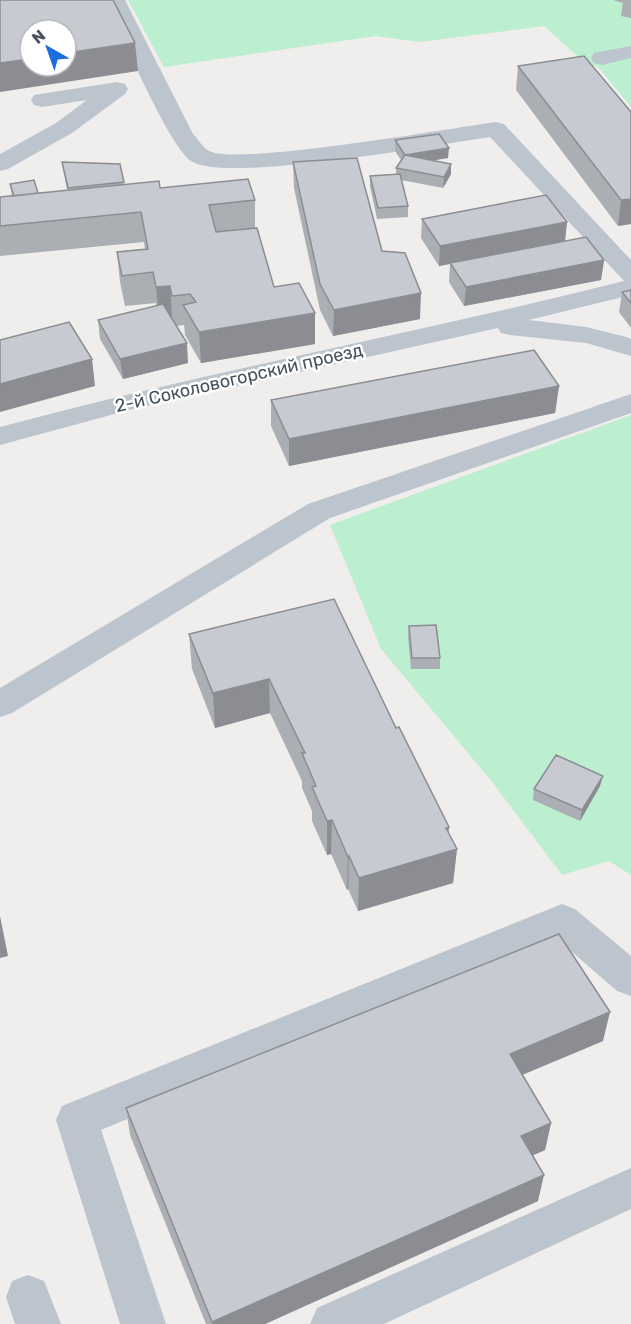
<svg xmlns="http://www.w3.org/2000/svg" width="631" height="1324" viewBox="0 0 631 1324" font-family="Rubik,sans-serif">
<rect width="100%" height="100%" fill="#f0eded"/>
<!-- green -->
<path fill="#bceed0" d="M128,0H631V107L598,67L586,64L544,26L420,42L376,36L164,67Z
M631,415V875L609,861L562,875L493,783L381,649L330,525Z"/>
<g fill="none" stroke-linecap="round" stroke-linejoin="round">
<!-- minor -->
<path fill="#bcc5cd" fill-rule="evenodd" d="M105,0H125L193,134C198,139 203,148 209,151C236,166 452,128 496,122L504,124L631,260V295L529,320L586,327L626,337L631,339V356L586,343L510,335L501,333L498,328L133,409L0,445V427C206,372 417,333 624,281L490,137C440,144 225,184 191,161C168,145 120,31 105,0Z
M631,46V58L602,65L594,63L591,58L594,53Z
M117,82L125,84L128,89L125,94L72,133L8,169L0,171V154L56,123L87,100L42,107L34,105L31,100L34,95Z
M631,394V413L330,518L12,713L0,717V688L308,504Z
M562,904L575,909L631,956V996L617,991L557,939L101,1130L166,1324H120L56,1120L62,1106Z
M631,1168V1209L384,1324H310L317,1308Z
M28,1275L44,1281L61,1324H15L6,1297L12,1281Z"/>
</g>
<!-- wall -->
<path fill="#abaeb3" d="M613,0H631V18L621,16L623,3Z
M584,56L631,224L618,226L516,90L518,66Z
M395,140L448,158L435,160L451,174L443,188L401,180L408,206V217L377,219L370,186V176L396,174V168L401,160L395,151Z
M62,162L120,164L124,185L160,188L255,200V228L274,287L315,313V344L201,363L185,335L184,325L176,326L188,363L123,379L100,339L98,320L156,306V303L125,306L120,282L117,252L145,249L144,242L0,256V197L12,196L10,184L38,193L67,190Z
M293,162L382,251L420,319L333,336L320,310L294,188Z
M422,219L567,222L565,241L604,260L601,280L464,306L449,282L450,264L439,266L421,238Z
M631,290V328L619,312L622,292Z
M559,386L555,413L289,466L271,426V400Z
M409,626L440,658V669H411L408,637Z
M189,634L396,728L449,827L448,832L457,849L453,883L358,911L348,889L347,890L331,854L327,855L312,821V811L302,788V781L270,713L215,728L192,669Z
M600,786L580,821L533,800L534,789Z
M603,1041L522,1075L551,1123L545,1150L532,1155L538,1201L265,1324H206L130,1135L126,1108Z"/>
<!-- shaded-wall -->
<path fill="#8b8d92" d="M135,43L138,71L0,92V63L30,59V66H66V53Z
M449,148L448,158L404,165L405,155Z
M451,164V174L443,188L444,177Z
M631,199V224L618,226L621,200Z
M567,222L565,241L439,266L440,246Z
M604,260L601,280L464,306L466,287Z
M170,286L172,316L159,318L156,287Z
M421,293L420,319L333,336L334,310Z
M315,313V344L201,363L199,332Z
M187,343L188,363L123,379L120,359Z
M92,359L95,386L0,412V384Z
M559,386L555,413L289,466V439Z
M269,679L270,713L215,728L213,693Z
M603,776L600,786L580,821L582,810Z
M332,820L331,854L327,855V821Z
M449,827L446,853L457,849L453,883L358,911L359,878Z
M349,856L348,889L347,890L348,857Z
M0,916L8,956L0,958Z
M610,1012L603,1041L505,1082L510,1054Z
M551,1123L545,1150L516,1163L521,1136Z
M544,1175L538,1201L265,1324H212V1322Z"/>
<!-- building -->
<path fill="#c7cad0" stroke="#8b8d92" stroke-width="1.5" d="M0,0H113L135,43L66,53V30H30V59L0,63Z
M584,56L631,112V199L621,200L518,66Z
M439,134L449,148L405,155L395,140Z
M405,155L451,164L444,177L396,168Z
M357,158L382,251L405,253L421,293L334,310L320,284L293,162Z
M62,162L120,164L124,182L68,188Z
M400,174L408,206L378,208L370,176Z
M248,179L255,200L209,205L216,232L257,228L274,287L299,283L315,313L199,332L183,305L196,302L190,294L172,296L170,286L156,287L153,272L122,276L117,252L148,249L141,212L0,226V197L159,181L160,188Z
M34,180L38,193L14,196L10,184Z
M546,195L567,222L440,246L422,219Z
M586,237L604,260L466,287L450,263Z
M631,290V303L622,292Z
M163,304L187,343L120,359L98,320Z
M69,322L92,359L0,384V340Z
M534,350L559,386L289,439L271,400Z
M334,599L396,728L399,727L449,827L446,828L457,849L359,878L349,856L348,857L332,820L327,821L312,787L316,786L302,753H305L269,679L213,693L189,634Z
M436,625L440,658H412L409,626Z
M556,755L603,776L582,810L534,789Z
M559,934L610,1012L510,1054L551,1123L521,1136L544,1175L212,1322L126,1108Z"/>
<g text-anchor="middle" stroke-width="5" stroke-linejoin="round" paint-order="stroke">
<!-- street labels -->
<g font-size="18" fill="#46515b" stroke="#fff">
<text transform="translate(239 378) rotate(-13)" y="6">2-й Соколовогорский проезд</text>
</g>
</g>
<!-- north arrow -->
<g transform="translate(48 48) rotate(320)"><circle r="28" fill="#ffffff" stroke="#b5b9bd" stroke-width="1.5"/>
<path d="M0-4.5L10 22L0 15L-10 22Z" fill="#1b6edd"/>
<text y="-9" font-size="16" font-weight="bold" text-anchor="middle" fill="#46515b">N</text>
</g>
</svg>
